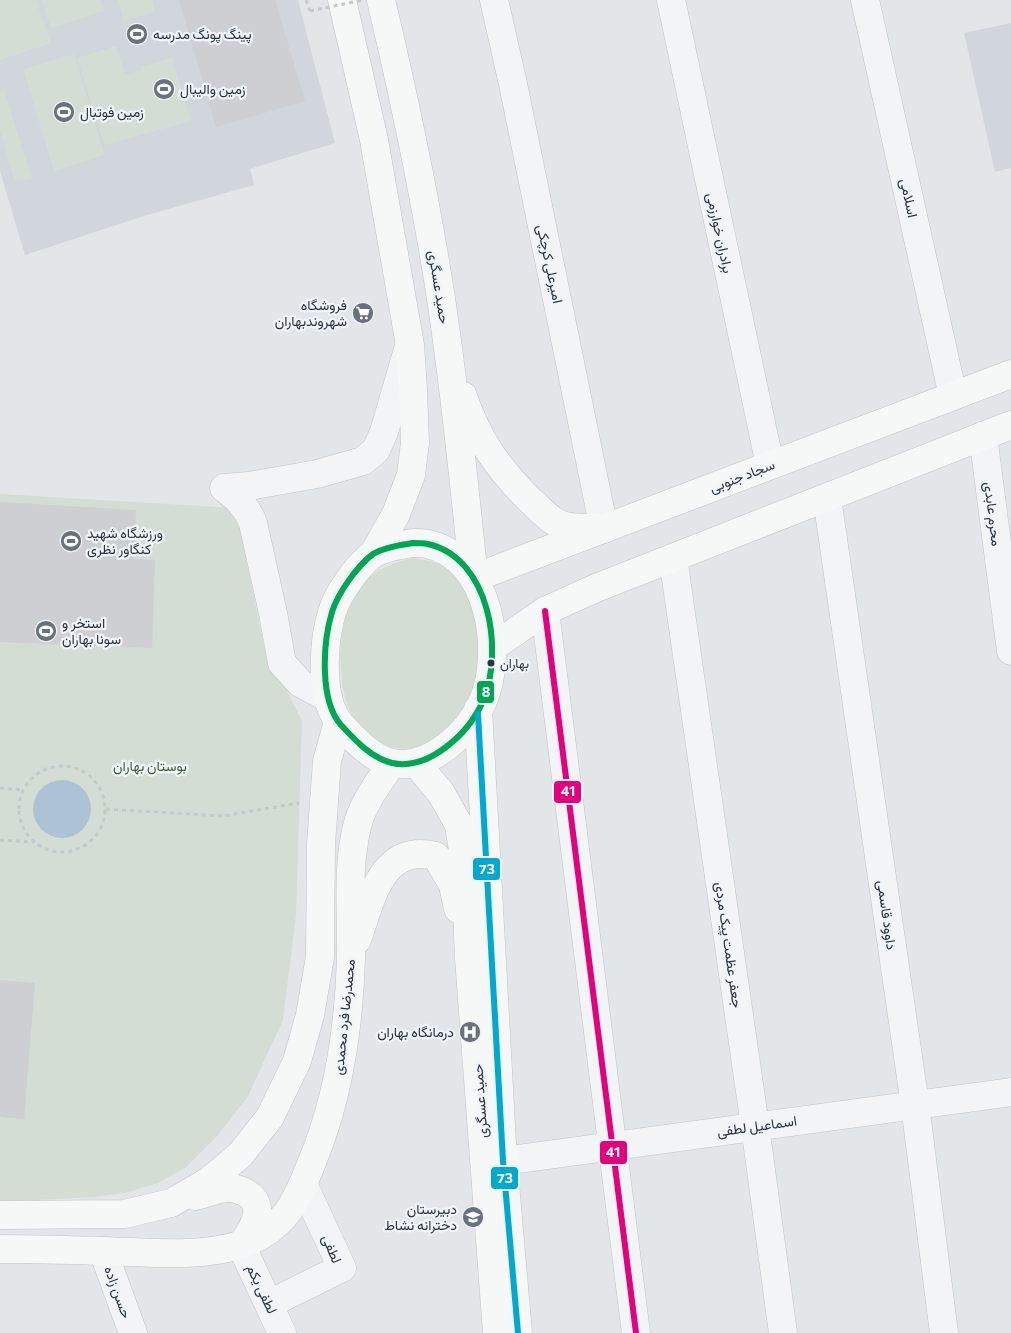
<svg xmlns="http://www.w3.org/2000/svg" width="1011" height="1333" viewBox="0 0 1011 1333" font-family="Commissioner,Vazirmatn,sans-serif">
<rect width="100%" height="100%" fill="#e3e6e9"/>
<!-- built -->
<path fill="#d1d5dc" d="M0,0H298L335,143L250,169L254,185L147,215L25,255L0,171Z
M1011,23V168L995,172L964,33Z"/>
<!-- green -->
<path fill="#d3ddd3" d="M0,0H36L51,43L0,60Z
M42,0H100L104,11L51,28Z
M118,0H152L155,12L124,21Z
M116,46L125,74L142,70L141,67L172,58L191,121L104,145L77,58Z
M74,54L105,155L54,171L23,69Z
M4,90L32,179L15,181L0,130V92Z
M0,494L236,508L264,646L302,721L296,915L283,1020L248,1096L218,1135L185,1168L158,1183L124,1193L96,1197L0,1202Z
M412,558C423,560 435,561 444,567C476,588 484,638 478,673C474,698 449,739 425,748C415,752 402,749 391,747C375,743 357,726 350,711C335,676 337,618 360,587C372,570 393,563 412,558Z"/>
<!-- water -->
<path fill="#aec2d6" d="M33 809a29 29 0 1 1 58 0a29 29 0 1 1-58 0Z"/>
<!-- building -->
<path fill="#cdcfd2" d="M179,0H275L305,101L216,127Z
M0,502L136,510L134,559L155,560L152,648L0,642Z
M0,980L35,983L24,1119L0,1117Z"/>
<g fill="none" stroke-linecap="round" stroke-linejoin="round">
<!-- minor casing -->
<g stroke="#c1c4c7" stroke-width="29">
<path id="minor" d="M494,0L513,84L604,529
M671,0L770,465
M865,0L953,396
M983,436L1011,651
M224,488L249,486L317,474L363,461L376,450L384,432L409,346
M224,488C237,498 247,507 253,523L273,613L282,663L300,683L328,698
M827,498L915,1105L944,1333
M673,558L755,1126L783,1333
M545,611L636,1333
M503,1161L1011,1092
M241,1245L282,1333
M103,1251L133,1333
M269,1304L342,1268L303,1184"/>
</g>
<!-- major casing -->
<g stroke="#bfc3c7" stroke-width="29">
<path id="major" d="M342,0L374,140L410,345L413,389L415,443L411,475L396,514L374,553
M381,0C409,118 434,236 449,356C459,430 466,504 474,578L1011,374
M463,396C477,439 499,470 532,502C541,510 550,521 562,525C572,529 587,527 597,528
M413,543C418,543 423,543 428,544C490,558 504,651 483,701C469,733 429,771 392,763C371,758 355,740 341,725C319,700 323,642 332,612C338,593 357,566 373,554C384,547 401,545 413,543Z
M493,647L545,611L596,588L1011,425
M478,709L503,1161L518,1333
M416,763L441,793L459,825L465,863L469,958L497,1333
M357,940C371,900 381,843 436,856L453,885L458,909
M195,1196C205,1194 216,1189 225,1188C232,1187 238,1189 244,1192C269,1204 253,1230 241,1245
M0,1215L124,1214L171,1203L209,1181L240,1155L270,1117L297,1061L310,1015L320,957L321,844L327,761L338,722
M0,1249C35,1249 70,1250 104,1251C147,1252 198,1258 239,1245C259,1239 280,1225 291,1207C300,1193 306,1177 312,1162C339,1097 349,1028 351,958C352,913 346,867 358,823C364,801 380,781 392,763"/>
</g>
<!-- path -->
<path stroke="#c4c7cc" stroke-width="3" stroke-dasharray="4 4" stroke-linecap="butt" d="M306,0L310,11
M19 809a43 43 0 1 1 86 0a43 43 0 1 1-86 0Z
M0,788L24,790
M106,809L223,816L299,803
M0,840L34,842"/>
<!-- minor -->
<use href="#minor" stroke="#f3f4f5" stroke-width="28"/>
<!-- major -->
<use href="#major" stroke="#f6f7f7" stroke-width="28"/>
<!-- path-bridge -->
<path stroke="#c4c7cc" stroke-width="3" stroke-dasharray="4 4" stroke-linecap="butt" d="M310,11L363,0"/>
<!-- bus-1 casing -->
<g stroke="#f1f4f8" stroke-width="10">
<path id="bus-1" d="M413,543C418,543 423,543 428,544C490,558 504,651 483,701C469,733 429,771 392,763C371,758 355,740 341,725C319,700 323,642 332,612C338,593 357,566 373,554C384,547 401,545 413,543Z"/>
</g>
<!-- bus-2 casing -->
<g stroke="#f1f4f8" stroke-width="10">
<path id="bus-2" d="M545,611L636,1333"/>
</g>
<!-- bus-3 casing -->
<g stroke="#f1f4f8" stroke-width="10">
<path id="bus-3" d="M478,714L503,1161L518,1333"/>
</g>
<!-- bus-1 -->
<use href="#bus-1" stroke="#00a651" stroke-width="6"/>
<!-- bus-2 -->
<use href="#bus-2" stroke="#e5007d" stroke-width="6"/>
<!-- bus-3 -->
<use href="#bus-3" stroke="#00a9ce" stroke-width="6"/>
</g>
<!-- icons -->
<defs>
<g id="stadium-disc" transform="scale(1.125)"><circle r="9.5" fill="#69717e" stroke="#f1f4f8"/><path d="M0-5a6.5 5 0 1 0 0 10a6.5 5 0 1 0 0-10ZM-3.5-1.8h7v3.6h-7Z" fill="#fff"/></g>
<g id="supermarket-disc" transform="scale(1.125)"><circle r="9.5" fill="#69717e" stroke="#f1f4f8"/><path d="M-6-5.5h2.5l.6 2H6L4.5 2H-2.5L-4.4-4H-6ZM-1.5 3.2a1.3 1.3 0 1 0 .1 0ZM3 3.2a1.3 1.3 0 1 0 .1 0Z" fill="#fff"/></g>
<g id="hospital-disc" transform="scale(1.125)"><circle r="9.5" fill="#69717e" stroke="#f1f4f8"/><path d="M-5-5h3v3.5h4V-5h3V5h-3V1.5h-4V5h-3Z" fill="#fff"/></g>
<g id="school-disc" transform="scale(1.125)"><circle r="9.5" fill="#69717e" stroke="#f1f4f8"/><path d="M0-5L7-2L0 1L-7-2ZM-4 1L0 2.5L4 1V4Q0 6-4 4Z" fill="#fff"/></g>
</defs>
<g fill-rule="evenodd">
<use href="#stadium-disc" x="137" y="34"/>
<use href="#stadium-disc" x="164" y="89"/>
<use href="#stadium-disc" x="64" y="112"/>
<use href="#supermarket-disc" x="363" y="313"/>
<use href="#stadium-disc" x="71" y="541"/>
<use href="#stadium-disc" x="46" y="631"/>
<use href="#hospital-disc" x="470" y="1032"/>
<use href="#school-disc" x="473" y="1217"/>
</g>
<!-- markers -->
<circle fill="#273244" stroke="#f1f4f8" stroke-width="2" cx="491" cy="663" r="4.5"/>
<g text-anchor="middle" stroke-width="4.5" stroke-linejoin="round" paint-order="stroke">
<!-- bus labels -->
<g font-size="13" fill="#273244" stroke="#f1f4f8" text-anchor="start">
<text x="500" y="668">بهاران</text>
</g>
<!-- poi labels -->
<g font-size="14" fill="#273244" stroke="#f1f4f8" text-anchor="start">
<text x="153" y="39">پینگ پونگ مدرسه</text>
<text x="180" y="94">زمین والیبال</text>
<text x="80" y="117">زمین فوتبال</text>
<text x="347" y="310" text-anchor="end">فروشگاه<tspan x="347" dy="16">شهروندبهاران</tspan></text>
<text x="87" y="538">ورزشگاه شهید<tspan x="87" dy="16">کنگاور نظری</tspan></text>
<text x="62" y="628">استخر و<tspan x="62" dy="16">سونا بهاران</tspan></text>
<text x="454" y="1037" text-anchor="end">درمانگاه بهاران</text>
<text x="457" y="1214" text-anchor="end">دبیرستان<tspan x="457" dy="16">دخترانه نشاط</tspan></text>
</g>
<!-- street labels -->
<g font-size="14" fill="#273244" stroke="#f1f4f8">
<text transform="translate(909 198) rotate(78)" y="5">اسلامی</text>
<text transform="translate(720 233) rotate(78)" y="5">برادران خوارزمی</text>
<text transform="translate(550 264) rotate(78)" y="5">امیرعلی کرچکی</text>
<text transform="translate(439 287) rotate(81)" y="5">حمید عسگری</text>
<text transform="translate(742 476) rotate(-21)" y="5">سجاد جنوبی</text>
<text transform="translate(993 514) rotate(83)" y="5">محرم عابدی</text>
<text transform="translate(887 915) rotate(82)" y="5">داوود قاسمی</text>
<text transform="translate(729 945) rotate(82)" y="5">جعفر عظمت پیک مردی</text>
<text transform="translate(344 1017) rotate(-84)" y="5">محمدرضا فرد محمدی</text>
<text transform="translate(480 1101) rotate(-94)" y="5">حمید عسگری</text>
<text transform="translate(757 1126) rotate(-8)" y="5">اسماعیل لطفی</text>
<text transform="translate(332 1249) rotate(67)" y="5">لطفی</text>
<text transform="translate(262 1289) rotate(65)" y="5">لطفی یکم</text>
<text transform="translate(118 1292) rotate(70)" y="5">حسن زاده</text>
</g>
<!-- park labels -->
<g font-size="14" fill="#3c6233" stroke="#f1f4f8">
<text x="150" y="771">بوستان بهاران</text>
</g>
</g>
<g stroke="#f1f4f8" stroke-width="2">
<rect x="476" y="680" width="19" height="24" rx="5" fill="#00a651"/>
<rect x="553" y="780" width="29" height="24" rx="5" fill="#e5007d"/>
<rect x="472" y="857" width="29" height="24" rx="5" fill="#00a9ce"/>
<rect x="599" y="1140" width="29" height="25" rx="5" fill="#e5007d"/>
<rect x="490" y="1166" width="29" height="24" rx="5" fill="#00a9ce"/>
</g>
<g font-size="14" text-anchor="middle" font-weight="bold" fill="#fff">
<text x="486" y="697">8</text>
<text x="568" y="796">41</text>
<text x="487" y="874">73</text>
<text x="613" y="1157">41</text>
<text x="505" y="1183">73</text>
</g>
</svg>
